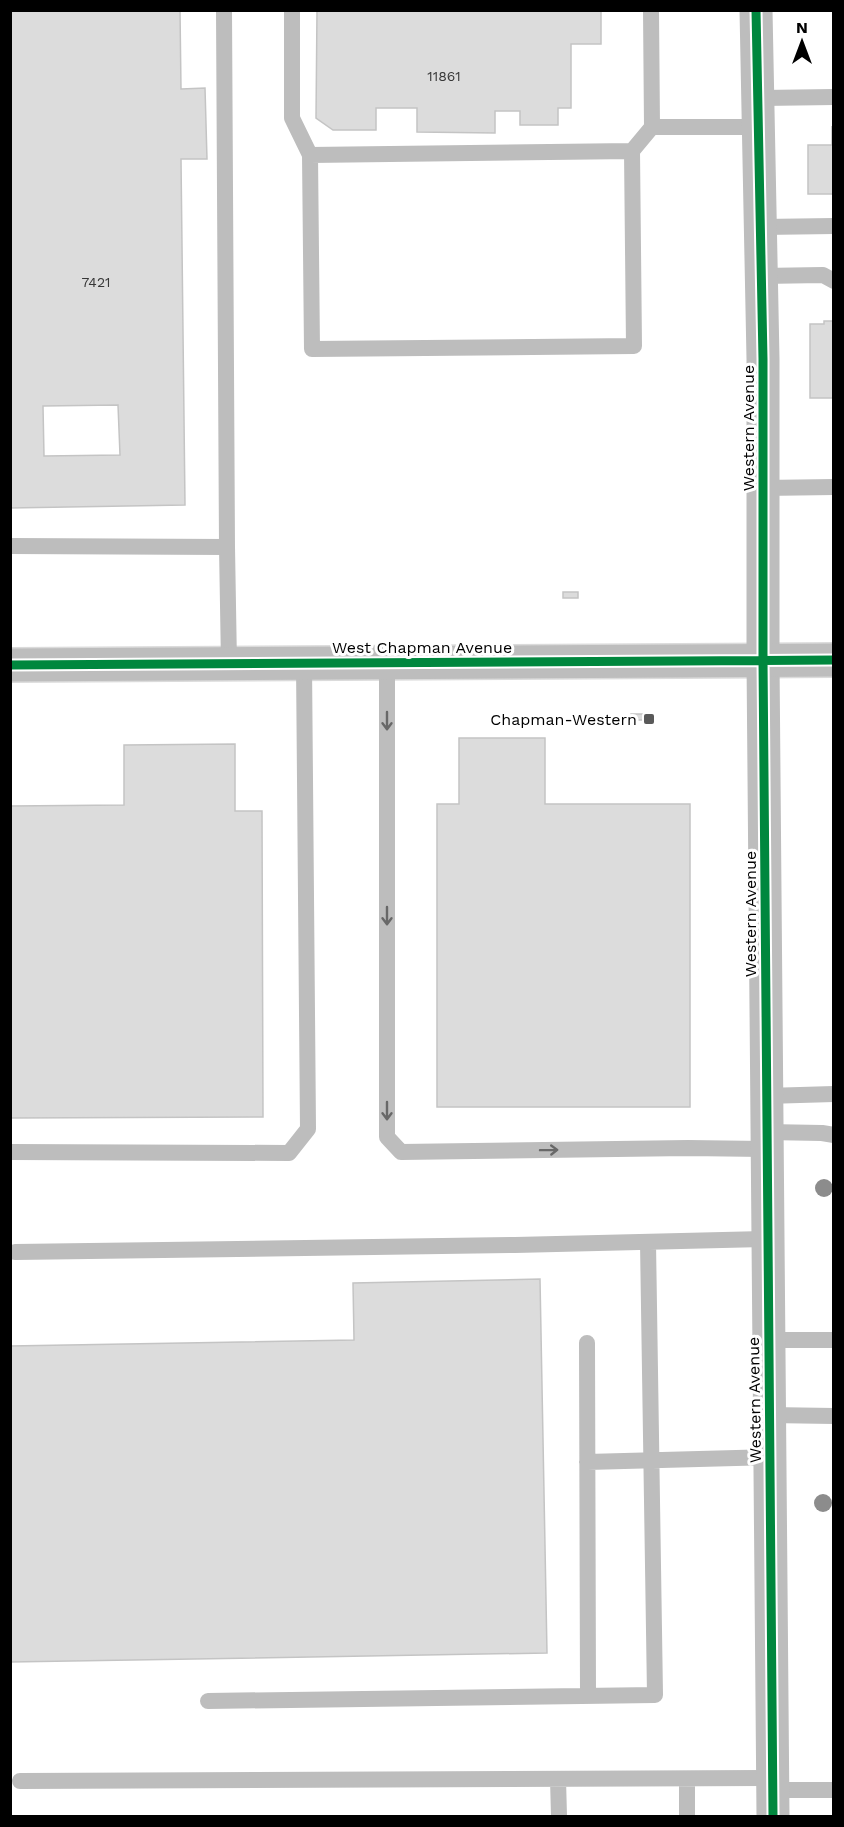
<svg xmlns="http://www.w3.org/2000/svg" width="844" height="1827" viewBox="0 0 844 1827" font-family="'Work Sans',sans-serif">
<rect width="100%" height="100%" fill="#fff"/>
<!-- building -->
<path fill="#dcdcdc" stroke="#c4c4c4" stroke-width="1.5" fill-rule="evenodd" d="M10,10H180L181,89L205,88L207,159H181L185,505L10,508ZM118,405L120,455L44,456L43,406Z
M317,10H601V44H571V108H558V125H520V111H495V133L417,132V108H376V130H333L316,118Z
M832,126L834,194H808V145H832Z
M824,321H834V398H810V324H824Z
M563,592H578V598H563Z
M631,714H647V720H631Z
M459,738H545V804H690V1107H437V804H459Z
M235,744V811H262L263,1117L10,1118V806L124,805V745Z
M540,1279L547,1653L10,1662V1346L354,1340L353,1283Z"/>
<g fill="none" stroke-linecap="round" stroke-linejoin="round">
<!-- primary casing -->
<g stroke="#dbdbdb" stroke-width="36">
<path id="primary" d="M10,665L834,660"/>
</g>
<!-- service -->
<path stroke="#bdbdbd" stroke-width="16" d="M292,10V118L310,155L312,349L634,346L632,151L652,127
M651,10L652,127H757
M756,98L834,97
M310,155L632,151
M760,227L834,226
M761,276L823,275L834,281
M763,488L834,487
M10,546L227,547L224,10
M227,547L229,664
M387,663V1137L401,1152L688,1148L767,1149
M766,1096L834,1094
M767,1132L822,1133L834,1135
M10,1152L289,1153L308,1129L304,663
M15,1252L515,1245L768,1239
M768,1340H834
M587,1343L588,1696
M769,1415L834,1416
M587,1462L770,1457
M208,1701L655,1695L648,1242
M558,1779L559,1816
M687,1779V1816
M20,1781L772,1778
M772,1790H834"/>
<!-- tertiary -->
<path stroke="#bdbdbd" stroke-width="33" d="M756,10L763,359V660L773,1816"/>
<!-- primary -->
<use href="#primary" stroke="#bdbdbd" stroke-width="33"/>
<!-- cycleway casing -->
<g stroke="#fff" stroke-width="13">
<path id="cycleway" d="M756,10L763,359V660L773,1816
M10,665L834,660"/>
</g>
<!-- cycleway -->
<use href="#cycleway" stroke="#00873e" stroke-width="9"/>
</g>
<!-- trees -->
<g fill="#8c8c8c">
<circle cx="824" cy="1188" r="9"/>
<circle cx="823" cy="1503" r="9"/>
</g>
<!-- one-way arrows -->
<defs><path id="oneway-shaft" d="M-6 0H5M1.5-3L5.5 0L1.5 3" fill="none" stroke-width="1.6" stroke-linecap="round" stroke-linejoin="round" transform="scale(1.5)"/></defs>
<g stroke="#686868">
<use href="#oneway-shaft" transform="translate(387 721) rotate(90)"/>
<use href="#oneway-shaft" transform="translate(387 916) rotate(90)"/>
<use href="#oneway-shaft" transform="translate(387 1111) rotate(90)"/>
<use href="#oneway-shaft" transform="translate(549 1150) rotate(-1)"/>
</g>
<!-- markers -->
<rect fill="#595959" stroke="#fff" stroke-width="2" x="643" y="713" width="12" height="12" rx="3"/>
<g text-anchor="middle" stroke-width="6" stroke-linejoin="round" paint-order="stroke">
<!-- number labels -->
<g font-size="14" fill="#373737">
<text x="444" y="81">11861</text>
<text x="96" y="287">7421</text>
</g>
<!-- street labels -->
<g font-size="16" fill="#000" stroke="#fff">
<text transform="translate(748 428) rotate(-90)" y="6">Western Avenue</text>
<text x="422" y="653">West Chapman Avenue</text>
<text transform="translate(750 914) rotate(-90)" y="6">Western Avenue</text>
<text transform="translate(754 1400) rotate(-91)" y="6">Western Avenue</text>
</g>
<!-- poi labels -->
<g font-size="16" fill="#000" stroke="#fff" text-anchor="end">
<text x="637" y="725">Chapman-Western</text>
</g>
</g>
<!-- border -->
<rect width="844" height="1827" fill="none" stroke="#000000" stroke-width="24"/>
<!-- north arrow -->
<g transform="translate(802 42)" stroke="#ffffff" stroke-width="4.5" paint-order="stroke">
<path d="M0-4.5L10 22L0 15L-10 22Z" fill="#000000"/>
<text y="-9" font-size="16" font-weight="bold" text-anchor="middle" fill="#000000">N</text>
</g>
</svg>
